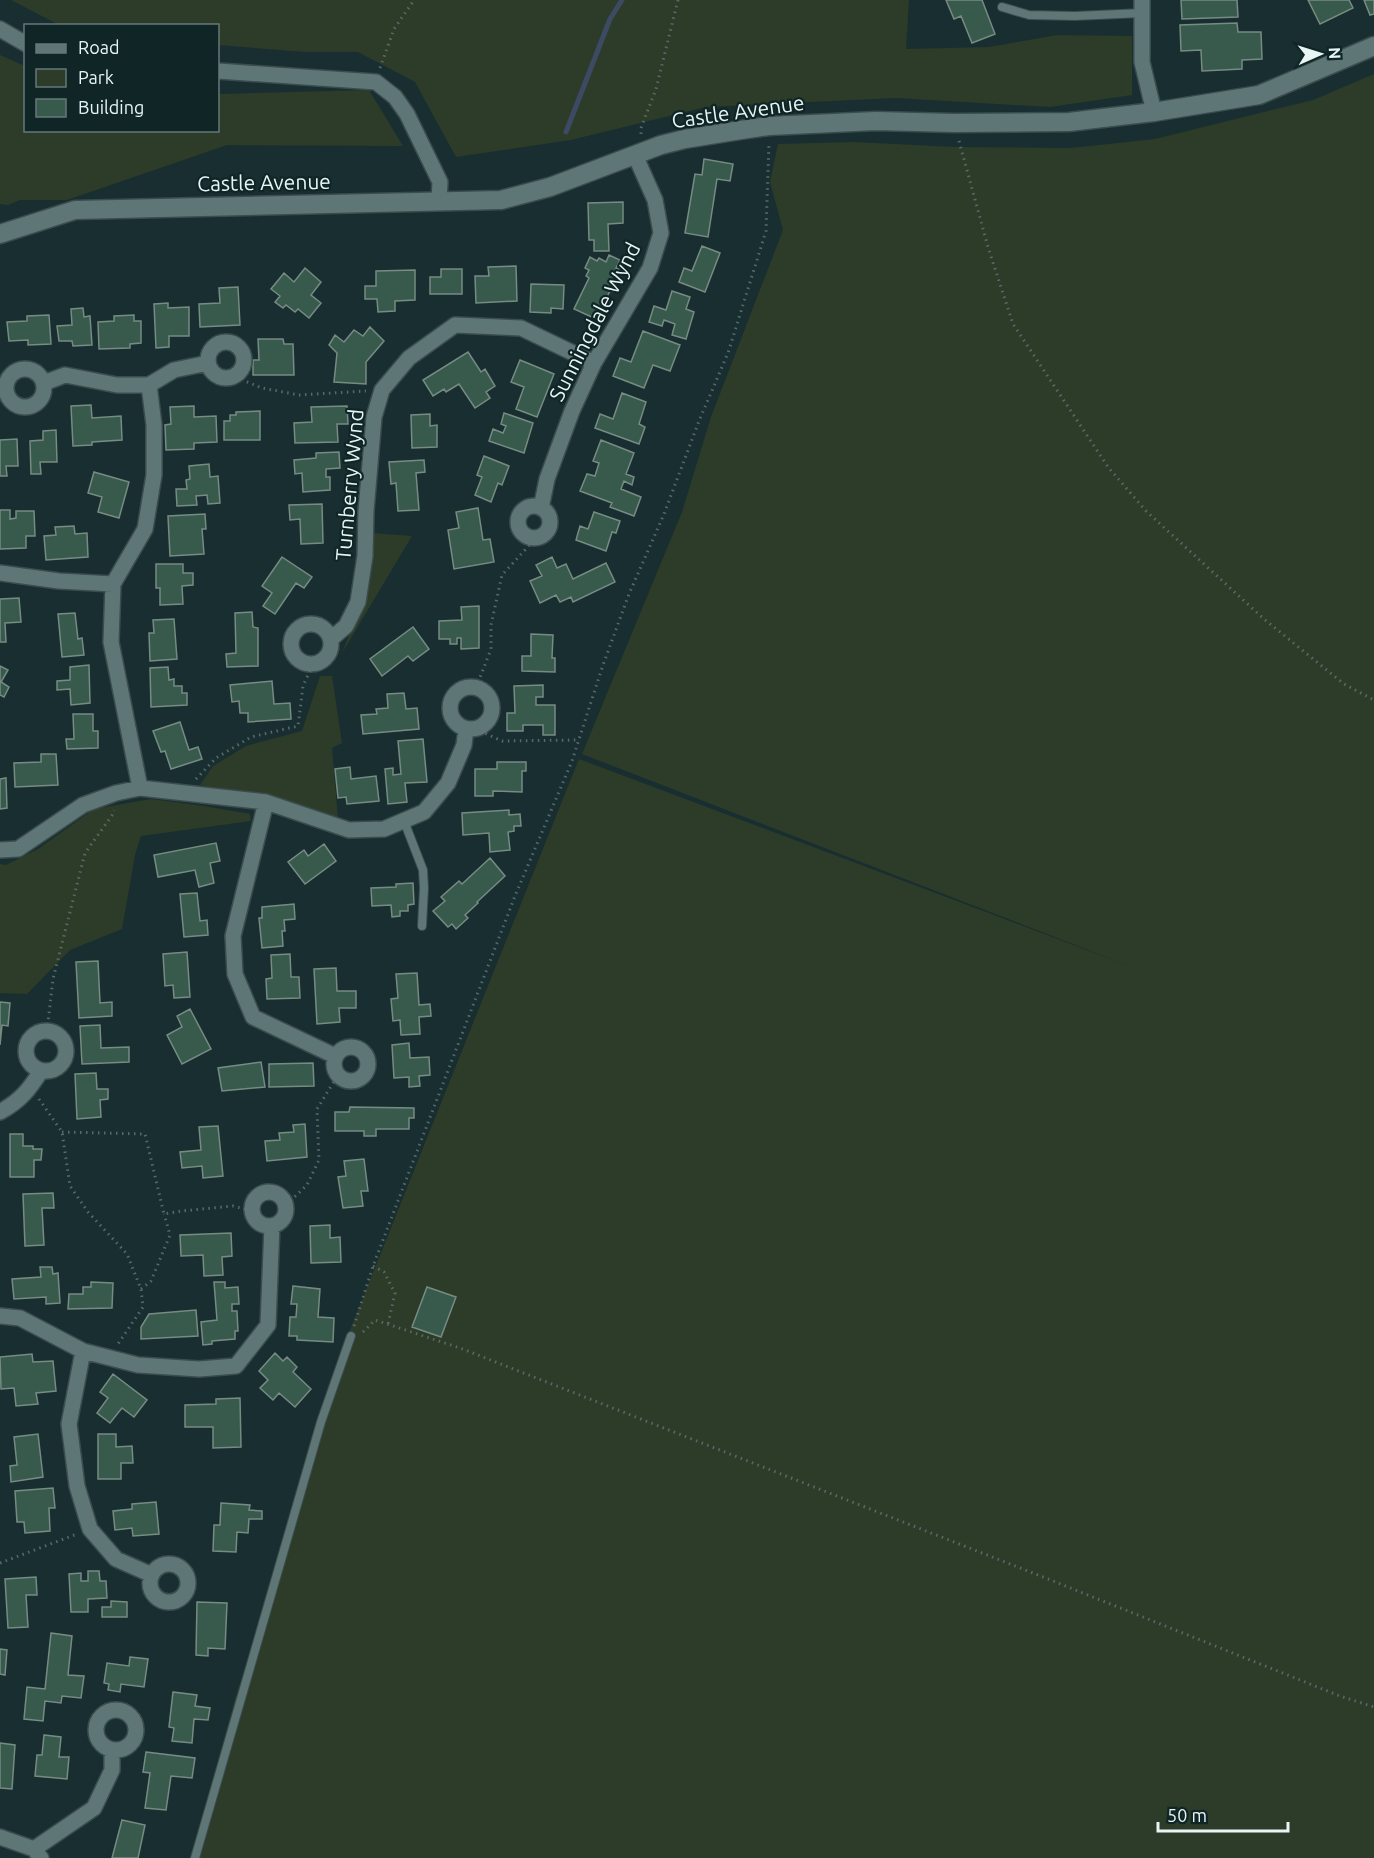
<svg xmlns="http://www.w3.org/2000/svg" width="1374" height="1858" viewBox="0 0 1374 1858" font-family="Ubuntu,sans-serif">
<rect width="100%" height="100%" fill="#192e30"/>
<!-- green -->
<path fill="#2d3c28" d="M11,0H909L906,49L989,47L1057,35L1132,36V95L1050,107L896,98L706,107L571,140L456,157L415,82L358,52H305L218,45V26L59,25Z
M0,55L25,66L26,130H218V94L369,90L403,146L227,145L67,200H20L8,205L0,204Z
M1374,74V1858H191L235,1699L290,1531L348,1335L579,759L1140,970L582,754L682,512L711,417L783,230L770,182L778,144L853,142L957,147L1071,148L1155,139L1313,100Z
M372,533L412,536L342,653L364,598Z
M320,676H332L342,743L332,748L338,819L259,798L200,785L213,766L246,746L302,731Z
M151,799L204,806L250,814L251,821L141,836L135,855L122,929L70,950L27,994L0,993V864L6,865L38,849L94,809Z"/>
<g fill="none" stroke-linecap="round" stroke-linejoin="round">
<!-- stream -->
<path stroke="#3d4a63" stroke-width="5" d="M566,132L610,19L622,0"/>
</g>
<!-- building -->
<path fill="#375a4d" stroke="#778b83" stroke-width="1.5" d="M946,0H982L995,34L972,43L961,16L954,19Z
M1181,0H1237L1238,17L1182,19Z
M1308,0H1349L1353,8L1320,24Z
M1364,0H1374V14L1370,15Z
M1237,23L1238,32H1261L1262,59L1242,60V69L1202,71L1201,50L1181,51L1180,25Z
M704,159L733,164L730,181L717,179L708,237L685,233L695,174L702,175Z
M623,202V223L608,224L609,251H594V240H589L588,203Z
M702,246L720,253L705,292L679,282L684,268L692,271Z
M609,255L620,260L616,268L623,271L613,292L610,291L596,319L574,309L589,278L586,276L589,270L585,268L590,257L597,261L599,258L606,262Z
M516,266L517,301L476,303L475,276H489L488,267Z
M305,268L321,282L311,295L321,303L309,318L298,309L295,312L286,305L283,308L275,302L280,296L271,289L284,273L294,282Z
M441,269H462V294H430V277H441Z
M415,270V300L395,301V311L378,312L377,299H365V286H376V271Z
M531,284L564,285L563,309L551,308V313L530,312Z
M238,287L240,325L200,327L199,304L220,303L219,288Z
M672,291L690,297L686,309L694,312L686,339L672,335L675,324L664,320L662,326L649,322L654,306L666,310Z
M168,303V308L189,307V336H169V347L156,348L154,304Z
M83,308L84,317L90,316L92,345L73,346L72,341H59L57,326L72,325L71,309Z
M49,315L51,344L28,345V340L9,341L7,322L27,321V316Z
M134,315V321H141V343L130,344V348L99,349L98,322L114,321V316Z
M370,327L384,341L366,362V384L334,382L337,353L329,345L335,335L344,342L354,330L363,336Z
M643,331L680,345L670,371L653,365L644,388L613,376L620,358L631,362Z
M258,339H283L284,344H293L294,375H253V360H259Z
M468,352L481,372L485,369L495,386L486,392L490,398L475,408L459,384L446,392L444,389L433,396L423,380Z
M520,360L554,374L537,417L516,409L524,387L511,382Z
M622,393L646,402L639,424L645,427L639,444L595,428L600,414L613,419Z
M91,405L92,418L121,416L122,440L92,442V445L73,446L71,406Z
M194,406V417L216,416L217,442L194,443V449L166,450L165,425L171,424L170,407Z
M347,406L348,424H337L338,442L295,443L294,423L312,422L311,407Z
M260,411V440H224V421H230V415H236V412Z
M504,413L533,423L524,453L489,441L493,429L503,433L506,426L501,424Z
M430,414V426L437,425V447L412,448L411,415Z
M56,430L57,462H40L41,474H31L30,441L43,440V431Z
M17,439L18,466H6L7,476H0V440Z
M601,440L634,453L626,474L634,477L632,485L624,481L621,489L641,497L634,516L610,507L612,503L580,491L587,474L595,476L599,463L593,461Z
M339,452L340,468L326,469V477H330V490L303,492L302,473L295,474L294,460L316,458V453Z
M484,456L509,466L502,485L498,483L491,502L475,495L482,477L477,475Z
M424,460L425,472L416,473L419,510L398,511L396,483L391,484L389,462Z
M209,464L210,477L218,476L220,503L208,504L207,495L196,496L197,505L177,506L176,489H187L186,480L190,479L189,466Z
M94,472L129,482L119,518L98,512L102,497L88,493Z
M322,504L323,543L301,544L300,519L290,520L289,505Z
M478,508L483,540L490,539L494,562L454,569L448,530L459,528L456,512Z
M0,510H10V519L16,518V511H34L35,536H26V548L0,549Z
M594,512L620,521L616,533L612,532L606,551L576,540L580,526L588,529Z
M205,514L206,529H202L204,554L170,556L168,516Z
M74,526L75,534L87,533L88,557L46,560L44,536L56,535L55,527Z
M282,557L312,577L304,588L296,583L275,614L263,606L272,593L262,586Z
M552,557L557,568L566,564L573,579L606,563L615,582L573,602L571,597L560,602L556,595L540,603L530,581L542,576L536,565Z
M156,564H183V573H193V585L182,586L183,604L160,605V588H156Z
M19,598L21,622L5,623L6,642H0V599Z
M479,606V648L461,649V638H457V644H450V639H439V621L462,620L461,607Z
M252,612L253,627L258,628V666L227,667L226,654L236,653L235,613Z
M75,613L78,639L82,638L84,655L62,657L58,614Z
M174,619L177,659L150,661L149,633H154L153,620Z
M413,627L429,649L413,661L408,656L382,676L370,659Z
M531,634L553,635L552,658H555V672L522,671V656H531Z
M89,665L90,703L71,705L70,689L57,690V681L70,680V667Z
M0,666L8,670L1,682L9,687L4,697L0,695Z
M168,667L169,680L174,679V686H182V693H187V705L151,707L150,668Z
M272,681L274,704L290,703L291,719L248,722V713H240L239,701L232,702L230,685Z
M543,685V697H536V705H555V735H543V725H523V731H507V713H515L514,686Z
M404,693L406,709L417,708L419,729L363,734L361,715L377,714L376,709L388,708L387,694Z
M73,714H93V731H98V748L67,749L66,739H74Z
M180,722L189,750L198,747L202,759L171,769L165,751L161,752L153,731Z
M423,739L427,782L405,783L407,802L388,804L385,769L393,768V775L401,774L398,741Z
M41,754H56L58,785L15,787L14,763L41,762Z
M497,762H526V771H522V792L493,791V796H475V769H497Z
M350,767L351,779L376,776L379,801L347,804L346,797L338,798L335,769Z
M6,778L7,808L0,809V779Z
M509,810V815L520,814L521,826H514V831L508,832L510,850L490,852L489,833L463,835L462,813Z
M216,843L220,861L210,863L214,883L199,887L195,870L158,877L154,855Z
M324,844L336,861L305,884L288,862L304,850L308,856Z
M490,858L505,876L477,902L478,903L465,915L468,918L456,929L452,924L448,927L433,911L445,901L441,897L459,881L462,884Z
M413,883L414,904L408,905V911H400V916L392,917L391,905L372,906L371,888L396,887V884Z
M197,893L200,921L207,920L208,935L184,937L180,894Z
M294,904L295,919L284,920L285,931H282L283,946L262,948L259,918H262V907Z
M187,952L190,997L174,998L173,985L165,986L163,954Z
M290,954L291,977H299L300,998L267,999L266,979L272,978L271,955Z
M98,961L100,1003L112,1002V1016L79,1018L76,962Z
M336,968L337,991H356V1008H339L340,1022L317,1024L314,969Z
M417,973L419,1005L430,1004L431,1016L419,1017L420,1034L401,1035L400,1020L393,1021L391,999L398,998L396,974Z
M0,1002L10,1003L8,1026L2,1025L0,1045Z
M190,1009L211,1049L182,1064L167,1035L182,1027L177,1016Z
M100,1025L101,1048L129,1047V1062L82,1064L80,1026Z
M409,1043L410,1058L429,1057L430,1075L419,1076L420,1086L409,1087V1077L394,1078L392,1045Z
M261,1062L265,1087L222,1091L218,1068Z
M313,1063L314,1086L269,1087V1064Z
M96,1073L97,1089H108V1099L100,1100L101,1117L77,1119L75,1074Z
M350,1107L414,1108V1118H409V1129H376V1136H364V1131H335V1112H349Z
M305,1124L307,1157L267,1161L265,1141L280,1140L279,1133L294,1132L293,1125Z
M218,1126L223,1176L203,1178L202,1166L182,1168L180,1152L201,1150L199,1127Z
M10,1134H23V1146H33V1149H42L41,1160H34V1177H10Z
M364,1159L368,1191H361L363,1206L343,1208L338,1177L346,1176L344,1161Z
M53,1193L54,1208H42L44,1245L25,1246L23,1194Z
M330,1225V1238L340,1237L341,1262L311,1263L310,1226Z
M231,1233L232,1256L222,1257L223,1275L204,1276L203,1255L181,1256L180,1235Z
M40,1267H52L53,1274L58,1273L60,1303L46,1304V1297L14,1299L12,1279L41,1277Z
M91,1282L113,1283L112,1308L68,1309L69,1294H83V1287H91Z
M214,1282H225V1288L238,1287L239,1304H232V1311H237L238,1331H235V1339L212,1341V1344L203,1345L201,1322L217,1320Z
M293,1286L320,1289L318,1317L334,1318L333,1342L297,1340V1336H289L290,1317H296L297,1304H291Z
M427,1287L456,1297L441,1337L412,1327Z
M196,1310L198,1336L141,1339V1327L149,1314Z
M275,1353L283,1361L287,1357L297,1367L293,1372L311,1389L295,1407L279,1393L273,1400L260,1388L268,1380L259,1371Z
M32,1354L33,1362L53,1361L56,1391L36,1393L38,1404L16,1406L14,1388L1,1389L0,1357Z
M113,1374L147,1400L134,1417L122,1408L110,1423L97,1413L108,1398L100,1392Z
M240,1398L241,1447L213,1448V1427H185V1405L216,1404V1399Z
M38,1434L43,1477L11,1482L10,1466L17,1465L14,1437Z
M98,1434H116V1447L132,1446L133,1463H121V1479H98Z
M53,1488L55,1508H49L50,1531L25,1533L24,1522H17L15,1491Z
M156,1502L159,1534L133,1536L132,1528L115,1530L113,1511L132,1509V1504Z
M221,1503L250,1505L249,1510L262,1511V1519H249L248,1533L237,1532L236,1552L213,1551L214,1525H220Z
M88,1571H99L100,1581H106L107,1598L88,1599V1612H71L69,1574L81,1573V1581H88Z
M36,1577L37,1595H26L28,1627L8,1628L5,1579Z
M111,1601L127,1602V1617H102V1607H111Z
M197,1602L227,1603L225,1649L208,1648V1656L196,1655Z
M51,1633L72,1636L68,1675L84,1676L81,1698L62,1696L61,1703L45,1701L43,1721L24,1719L27,1687L45,1689Z
M0,1649L7,1650L5,1675L0,1674Z
M130,1657L148,1659L144,1687L121,1684L120,1692L108,1690L109,1684L104,1683L107,1663L129,1666Z
M173,1692L197,1695L195,1706L210,1708L208,1720L194,1719L192,1743L172,1741L174,1728L169,1727Z
M44,1735L61,1737L59,1757H69L67,1779L35,1776L37,1755H42Z
M0,1743L15,1745L12,1789L0,1788Z
M146,1752L195,1758L192,1778L171,1776L166,1810L145,1808L150,1773L143,1772Z
M122,1820L145,1825L138,1858H112Z"/>
<g fill="none" stroke-linecap="round" stroke-linejoin="round">
<!-- lane casing -->
<g stroke="#3a4c4d" stroke-width="10">
<path id="lane" d="M1002,7L1029,15L1075,16L1142,13
M404,821L423,870L424,888L422,926
M195,1858L321,1422L351,1336"/>
</g>
<!-- street casing -->
<g stroke="#3a4c4d" stroke-width="18">
<path id="street" d="M1142,0V62L1154,112
M0,29L26,44
M218,71L376,82L395,97L407,114L440,182L439,201
M208 360a18 18 0 1 1 36 0a18 18 0 1 1-36 0Z
M6 388a19 19 0 1 1 38 0a19 19 0 1 1-38 0Z
M44,383L65,375L117,385H149L174,370L208,363
M149,385L154,425V475L145,529L113,584L111,642L140,788L266,802L349,830L384,829L424,812L448,783L464,745L466,729
M518 522a16 16 0 1 1 32 0a16 16 0 1 1-32 0Z
M541,508L547,479L572,411L594,363L650,268L661,233L655,200L635,155
M0,573L59,581L113,584
M291 644a20 20 0 1 1 40 0a20 20 0 1 1-40 0Z
M331,639L346,626L358,602L365,556L366,511L374,417L382,390L409,358L455,325L521,328L594,363
M450 708a21 21 0 1 1 42 0a21 21 0 1 1-42 0Z
M266,802L233,936L235,974L253,1017L335,1056
M0,850L18,849L83,805L116,793L140,788
M26 1051a20 20 0 1 1 40 0a20 20 0 1 1-40 0Z
M334 1064a17 17 0 1 1 34 0a17 17 0 1 1-34 0Z
M0,1112C20,1101 29,1090 41,1071
M252 1209a17 17 0 1 1 34 0a17 17 0 1 1-34 0Z
M0,1316L20,1318L83,1351L138,1365L199,1369L236,1366L268,1325L272,1226
M83,1351L69,1424L77,1486L90,1529L116,1559L152,1575
M150 1583a19 19 0 1 1 38 0a19 19 0 1 1-38 0Z
M96 1730a20 20 0 1 1 40 0a20 20 0 1 1-40 0Z
M0,1837L34,1849
M41,1858L34,1849L94,1808L112,1770V1750"/>
</g>
<!-- secondary casing -->
<g stroke="#3a4c4d" stroke-width="21">
<path id="secondary" d="M0,234L75,210L501,200L550,187L661,145L685,139L741,130L769,126L876,121L954,123L1069,122L1154,112L1259,95L1374,46"/>
</g>
<!-- path -->
<path stroke="#576a6b" stroke-width="3" stroke-dasharray="1.5 4.5" stroke-linecap="butt" d="M380,68L394,29L414,0
M641,134V128L656,89L678,0
M959,141L988,247L1013,324L1108,467L1146,511L1264,619L1344,684L1374,700
M239,373L245,381L262,388L299,395L366,391
M476,688L491,649V625L502,575L535,539
M480,731L502,741L578,740
M196,779L216,758L251,737L298,726L303,686L313,664
M47,1031L53,979L85,853L113,814L114,810
M39,1099L62,1132L70,1186L88,1212L127,1254L141,1289L143,1307L118,1344
M62,1132L145,1134L164,1214L182,1211L233,1206L252,1211
M286,1205L307,1185L319,1160L317,1109L338,1075
M373,1266L384,1272L395,1293L388,1324
M141,1289L151,1281L170,1235L164,1214
M354,1326L373,1266L515,896L572,761L603,665L629,594L664,514L699,421L728,353L766,231L769,143
M363,1332L375,1320L460,1348L1033,1573L1340,1696L1374,1707
M0,1563L77,1534"/>
<!-- lane -->
<use href="#lane" stroke="#5f7677" stroke-width="8"/>
<!-- street -->
<use href="#street" stroke="#5f7677" stroke-width="15"/>
<!-- secondary -->
<use href="#secondary" stroke="#5f7677" stroke-width="18"/>
</g>
<g text-anchor="middle" stroke-width="4.5" stroke-linejoin="round" paint-order="stroke">
<!-- street labels -->
<g font-size="21" fill="#e8f5f5" stroke="#0f2526">
<text transform="translate(738 112) rotate(-8)" y="7">Castle Avenue</text>
<text transform="translate(264 183) rotate(-1)" y="7">Castle Avenue</text>
<text transform="translate(595 322) rotate(-63)" y="7">Sunningdale Wynd</text>
<text transform="translate(350 485) rotate(-85)" y="7">Turnberry Wynd</text>
</g>
</g>
<!-- legend -->
<rect x="24" y="24" width="195" height="108" fill="#0f2526" stroke="#667879" stroke-width="1.5"/>
<rect x="36" y="44" width="30" height="9" fill="#5f7677" stroke="#667879" stroke-width="1.5"/>
<text x="78" y="54" font-size="18" fill="#e8f5f5">Road</text>
<rect x="36" y="69" width="30" height="18" fill="#2d3c28" stroke="#667879" stroke-width="1.5"/>
<text x="78" y="84" font-size="18" fill="#e8f5f5">Park</text>
<rect x="36" y="99" width="30" height="18" fill="#375a4d" stroke="#667879" stroke-width="1.5"/>
<text x="78" y="114" font-size="18" fill="#e8f5f5">Building</text>
<!-- north arrow -->
<g transform="translate(1320 54) rotate(87)" stroke="#0f2526" stroke-width="4.5" paint-order="stroke">
<path d="M0-4.5L10 22L0 15L-10 22Z" fill="#e8f5f5"/>
<text y="-9" font-size="16" font-weight="bold" text-anchor="middle" fill="#e8f5f5">N</text>
</g>
<!-- scale -->
<path d="M1158 1822v9h130v-9" fill="none" stroke="#e8f5f5" stroke-width="3"/>
<text x="1167" y="1822" font-size="18" fill="#e8f5f5" stroke="#0f2526" stroke-width="4.5" paint-order="stroke">50 m</text>
</svg>
